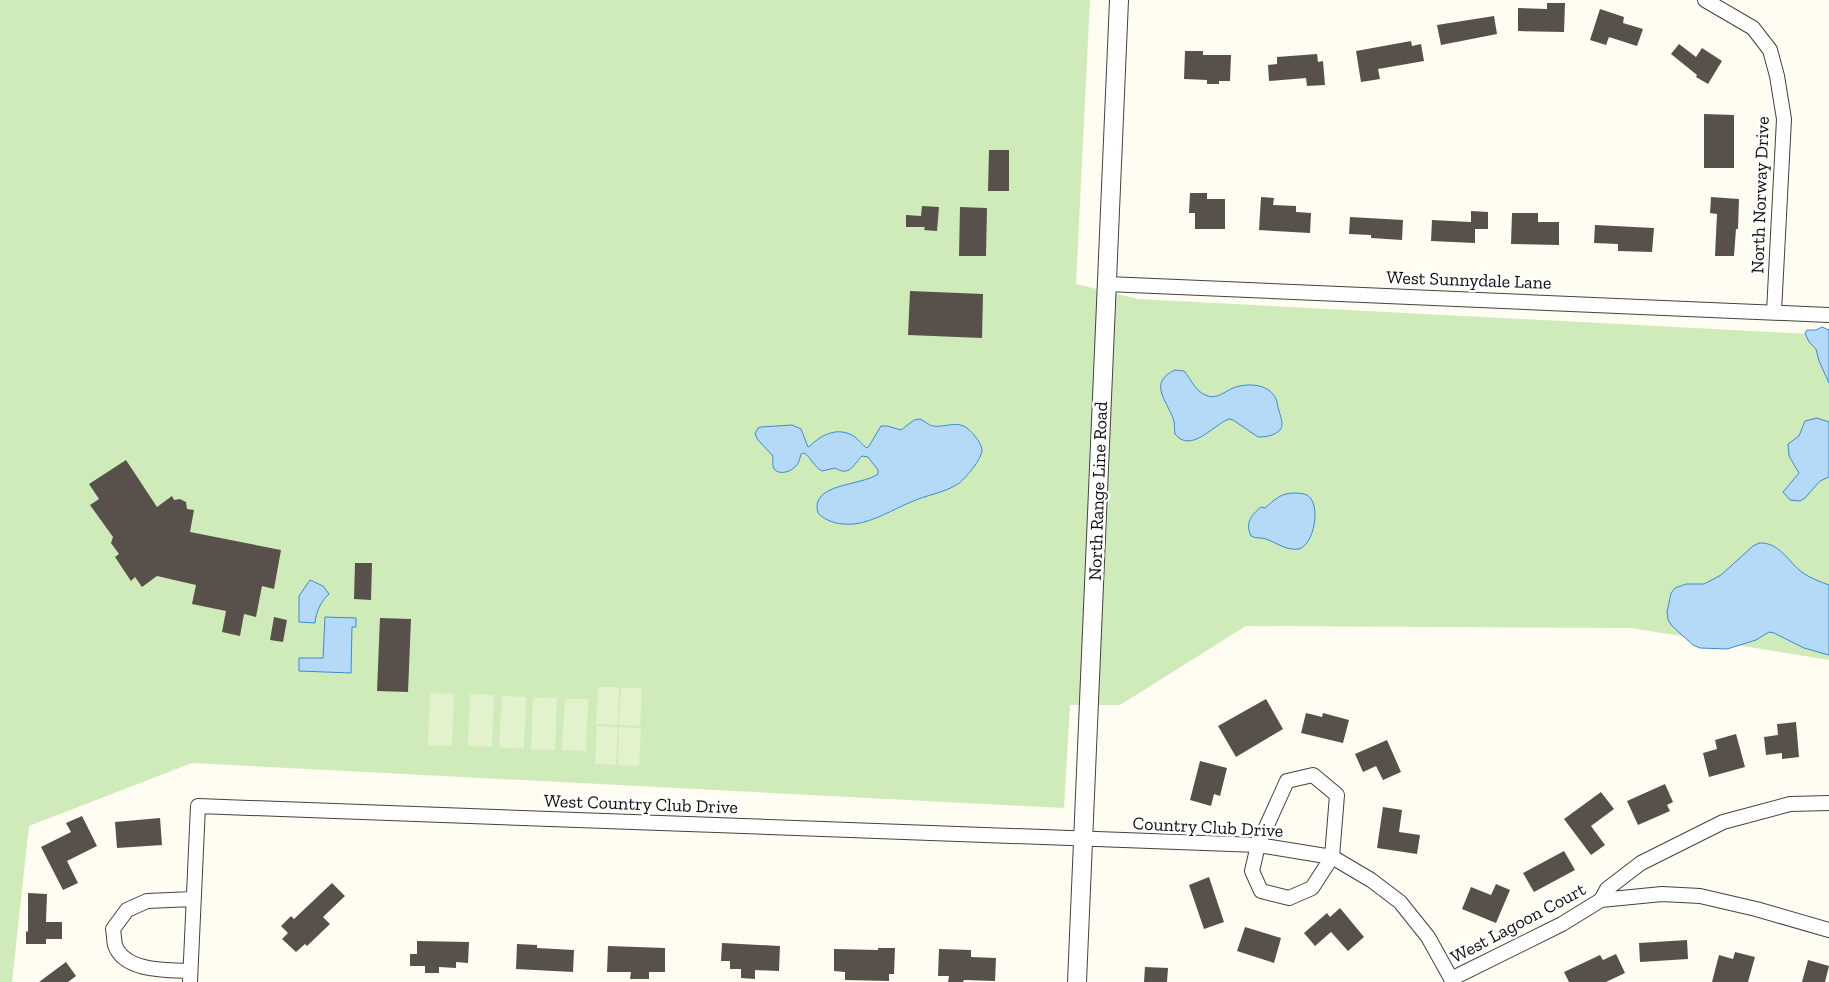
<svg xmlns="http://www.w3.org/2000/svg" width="1829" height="982" viewBox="0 0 1829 982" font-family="'Zilla Slab',serif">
<rect width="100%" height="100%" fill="#fffdf1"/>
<!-- green -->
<path fill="#d0ebba" d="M0,0H1090L1076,284L1138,299L1829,335V660L1631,628L1246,626L1120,705H1070L1064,808L192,763L29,826L12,982H0Z"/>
<!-- pitch -->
<path fill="#e2f2cc" d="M598,687H619L618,725L596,724Z
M621,688H642L640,726L619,725Z
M430,693L454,694L452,746L428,745Z
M470,694L494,695L492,747L468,746Z
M502,696L526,697L524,749L499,747Z
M533,697L557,698L555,750L531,749Z
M565,699H588L586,751L562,750Z
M597,726L618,727L616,765L595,764Z
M619,727L641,728L639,766L618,765Z"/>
<!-- water -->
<path fill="#b5daf8" stroke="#3a8bd0" d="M1822,327L1829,330V383L1819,361L1816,349L1809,342L1805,333L1807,330H1816Z
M1175,370L1184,371C1192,380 1195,392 1208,396C1217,399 1224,392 1233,388C1246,383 1267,383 1275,397C1278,401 1277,407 1279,411C1281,418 1284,424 1280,430C1274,436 1266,437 1258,437L1233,420L1229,419C1213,425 1191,454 1175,434C1174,428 1175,423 1173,418C1166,400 1148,382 1175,370Z
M1817,418L1829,422V477L1820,481L1805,498L1800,501L1790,500L1783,492L1799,473L1789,456L1788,444L1799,436L1805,421Z
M920,419C925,421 928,425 933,426C945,428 956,420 967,428C973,433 981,442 982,450C982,459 965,479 958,484C944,493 926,495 911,502C894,509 873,522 854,524C842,525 827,523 818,513C809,483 862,486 878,474V470L868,457L862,456C853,465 850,477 835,468L822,471C813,466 811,457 804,453L801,454C800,458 799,463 796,466C792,471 780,476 774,469C772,465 773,460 773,456L758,440L755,434L758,428L761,427L792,425L801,429L808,447L810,446C822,434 839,426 855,437C859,440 862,445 867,448L869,446L881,426H887L901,430L914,420Z
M1292,493C1296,493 1303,493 1307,495C1322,504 1314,545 1299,549C1287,551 1277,543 1266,539C1261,537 1256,539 1251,536C1245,523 1251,515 1261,507L1265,508C1274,500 1280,494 1292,493Z
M1759,543C1780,542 1788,562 1803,573C1810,578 1821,582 1829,585V655L1804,648L1774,633L1769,632L1756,640L1727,649L1700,648L1693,645L1672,626L1668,620L1667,612L1671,593L1675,588L1686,584H1704L1721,575L1753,546Z
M310,580L323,586L329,594C321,601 316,612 315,623L299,622V596Z
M325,617L356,618V627H352L351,673L299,671V658H323Z"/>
<!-- building -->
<path fill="#58514b" d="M1547,3H1565L1564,32L1518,31V8L1547,9Z
M1600,9L1624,17L1623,23L1643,29L1637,46L1609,37L1606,45L1590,40Z
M1494,16L1497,34L1441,45L1437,25Z
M1411,41L1412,46L1421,44L1424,61L1378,69L1380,79L1361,82L1356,51Z
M1679,44L1696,57L1702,48L1722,61L1708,84L1696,77L1697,75L1671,54Z
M1185,51H1203V55H1231L1230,81H1219V84H1207V80L1184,79Z
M1317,54L1318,62L1323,61L1325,85L1307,86L1306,78L1269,81L1268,65L1277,64V57Z
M1704,114L1734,115V168H1704Z
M989,150H1009V191H988Z
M1190,193H1207V199H1225V229H1195V213H1189Z
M1261,197L1274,198L1273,205L1296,206V212L1311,213L1310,233L1259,230Z
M1711,197L1739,199L1738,229H1736L1734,256H1715L1717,214L1710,213Z
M922,206L939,207L937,231L924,230L925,227H906V215L921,216Z
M960,207L987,208L986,256H959Z
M1471,211L1488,212V229H1475V243L1431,241L1432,220L1471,222Z
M1512,213H1538V222H1559V245L1511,244Z
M1350,217L1403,220L1402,240L1371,238V235L1349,234Z
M1595,225L1654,228L1652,252L1618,251V244L1594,243Z
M910,291L983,294L982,338L908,335Z
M126,460L157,507L172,496L174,500L180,499L186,502L187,509L194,510L190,532L281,550L274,589L262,586L256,617L244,614L240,636L222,632L226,611L192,604L196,585L157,576L142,587L135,577L131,581L115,557L119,554L111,543L113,537L90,505L99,499L89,484Z
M355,563H372L371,600L354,599Z
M274,617L287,620L283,642L270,640Z
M380,618L411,619L408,692L377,691Z
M1266,699L1283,729L1236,757L1218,726Z
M1306,713L1322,717L1323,713L1349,720L1343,743L1301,733Z
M1796,722L1799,757L1782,759V753L1766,755L1764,737L1778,735L1777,724Z
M1736,734L1745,767L1709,777L1703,753L1717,749L1715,740Z
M1387,740L1401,772L1383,780L1376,766L1363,772L1355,754Z
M1200,761L1227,768L1220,796L1214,794L1211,806L1190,800Z
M1665,784L1673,802L1667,805L1670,811L1638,825L1627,801Z
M1601,792L1614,809L1591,826L1605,845L1591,855L1564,819Z
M1383,807L1402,810L1399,832L1420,835L1417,854L1377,848Z
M82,816L97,846L67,861L78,883L63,890L41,847L71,832L66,823Z
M160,818L162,845L117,848L115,822Z
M1564,851L1575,870L1534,892L1523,873Z
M1209,877L1224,922L1204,929L1189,885Z
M332,883L345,896L323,917L330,924L307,946L305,944L296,952L282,939L288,933L281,926L291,916L294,919Z
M1496,884L1510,890L1496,923L1462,909L1471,887L1491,895Z
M28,893L47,894L46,922H62V939H46V944H26V931L28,932Z
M1340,908L1364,937L1348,951L1331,932L1315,946L1304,933L1327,913L1330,917Z
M1245,927L1281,938L1274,963L1237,951Z
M1687,940L1688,959L1640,962L1639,943Z
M417,941L469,942L468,963L456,962V968L439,967V973H425V966H410V954H417Z
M722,943L780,946L779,971L755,970V979L741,978V969H730V961H721Z
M517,944L537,945V948L574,950L573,972L516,969Z
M608,946L665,948V972H649V979H630L631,972H607Z
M878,948H895L894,974H889V981L845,980V972L834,971V949L878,950Z
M939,949L971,950V957L996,958L995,981L964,980L963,982H948L949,976H938Z
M1735,952L1755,957L1748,982H1712L1719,955L1733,959Z
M1616,954L1625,973L1606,982H1569L1564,972L1600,955L1603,960Z
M1808,960L1829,966L1825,982H1802Z
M66,962L76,976L68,982H39Z
M1145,967L1168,968L1167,982H1144Z"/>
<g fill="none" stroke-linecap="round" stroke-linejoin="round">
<!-- minor casing -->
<g stroke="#424242" stroke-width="16">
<path id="minor" d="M1705,0L1753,28L1770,50L1777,76L1784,119L1774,312
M1107,284L1829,315
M1313,775L1337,795L1332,857L1312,888L1289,898L1261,891L1252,871L1258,845L1287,781Z
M1829,803L1790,804L1723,822L1641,863L1607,889L1601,900L1662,894L1700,896L1756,909L1829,930
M190,971C168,970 124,972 115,945C114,941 114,934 113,929L127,910L147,901L193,899
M1451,979L1562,924L1601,900
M190,982L198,806L1258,845L1332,857L1371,880L1400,902L1428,937L1453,982"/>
</g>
<!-- tertiary casing -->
<g stroke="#424242" stroke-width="20">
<path id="tertiary" d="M1077,982L1119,0"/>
</g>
<!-- minor -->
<use href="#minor" stroke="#fff" stroke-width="14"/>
<!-- tertiary -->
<use href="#tertiary" stroke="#fff" stroke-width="18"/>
</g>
<g text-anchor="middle" stroke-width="5" stroke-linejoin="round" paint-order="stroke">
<!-- street labels -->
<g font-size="18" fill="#0f0f0f" stroke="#fff">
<text transform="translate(1760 195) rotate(-88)" y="6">North Norway Drive</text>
<text transform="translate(1469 280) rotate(2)" y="6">West Sunnydale Lane</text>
<text transform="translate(1098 491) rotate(-88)" y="6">North Range Line Road</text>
<text transform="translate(641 804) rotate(2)" y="6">West Country Club Drive</text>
<text transform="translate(1208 827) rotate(3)" y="6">Country Club Drive</text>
<text transform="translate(1518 923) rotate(-28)" y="6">West Lagoon Court</text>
</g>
</g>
</svg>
